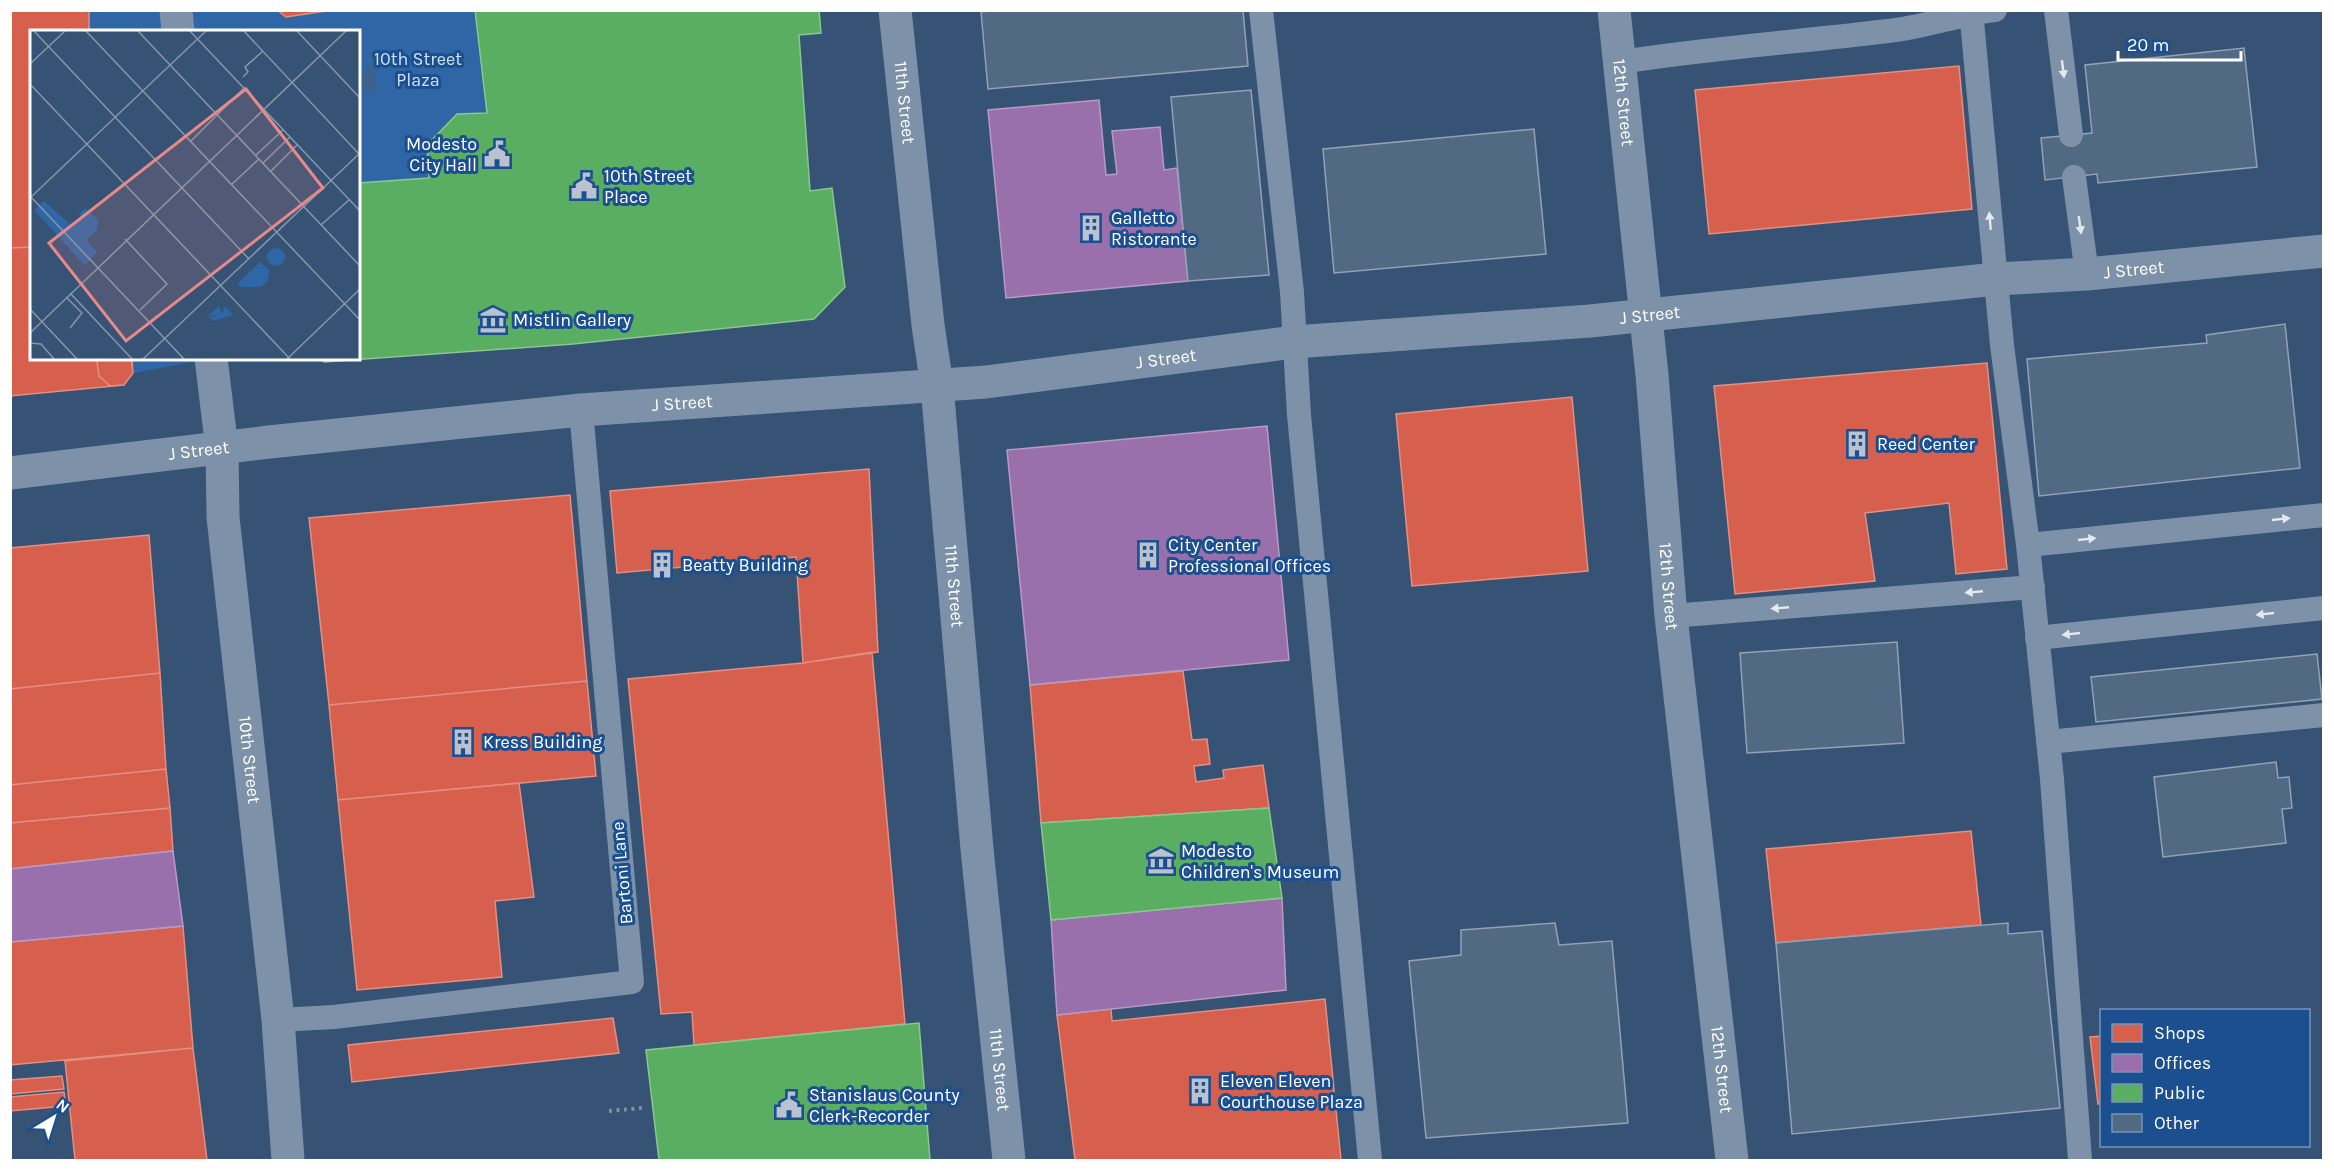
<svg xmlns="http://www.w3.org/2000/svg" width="2334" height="1171" viewBox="0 0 2334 1171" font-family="Karla,sans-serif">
<rect width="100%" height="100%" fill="#365274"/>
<!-- green -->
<path fill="#2f66a5" d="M89,10H277L286,17L333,10L475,11L487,113L457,114L427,145L429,178L359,183L358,32H107L106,29L89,31Z
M131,358L210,359L133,373Z"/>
<!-- water -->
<path fill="#3b618d" d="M373,58L377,93L359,89V73L364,74Z"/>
<!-- shops -->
<path fill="#d6604d" stroke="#e29082" stroke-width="1.5" d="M10,10H89V32H32V247L10,248Z
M277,10H333L286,17Z
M1959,66L1972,209L1709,234L1695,90Z
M32,247V358H131L133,373L124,385L10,396V248Z
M358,302L366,307V337L358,347Z
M101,358H128L132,361L133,373L124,385L110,386L99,376L97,362Z
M1987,363L2007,569L1956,574L1949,503L1865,513L1875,581L1735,594L1714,386Z
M1572,397L1588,571L1412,586L1396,414Z
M869,469L878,652L803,663L796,557L617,573L610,491Z
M570,495L587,681L329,705L309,518Z
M149,535L160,673L10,689V548Z
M872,652L905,1024L694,1045L692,1012L661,1014L628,679L803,663Z
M1183,671L1192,740L1207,739L1210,764L1194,766L1196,782L1224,778L1223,770L1263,765L1269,808L1041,823L1030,685Z
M160,673L166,769L10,785V689Z
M587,681L596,776L338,800L329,705Z
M166,769L170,808L10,823V785Z
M519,783L534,897L495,901L502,977L357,990L338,800Z
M170,808L173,851L10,869V823Z
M1971,831L1981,925L1776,943L1766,849Z
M183,926L193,1048L10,1065V942Z
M1325,999L1341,1160H1075L1057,1015L1111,1009L1112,1021Z
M613,1018L619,1053L352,1082L348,1045Z
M2102,1036V1103L2098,1104L2090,1037Z
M193,1048L207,1160H75L65,1061Z
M62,1076L64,1089L10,1094V1080Z
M64,1092L66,1106L10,1111V1097Z"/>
<!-- offices -->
<path fill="#9970ab" stroke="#b89bc4" stroke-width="1.5" d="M1099,100L1106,175L1117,174L1112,131L1160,127L1164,170L1177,168L1188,281L1006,298L988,110Z
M1267,426L1289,660L1030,685L1007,450Z
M173,851L183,926L10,942V869Z
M1282,898L1286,990L1057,1015L1051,920Z"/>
<!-- public -->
<path fill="#5aae61" stroke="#8cc690" stroke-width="1.5" d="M475,10H819L821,33L799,35L810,191L832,188L845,287L814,319L573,344L324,362L320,358H358V183L429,178L427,145L457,114L487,113Z
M1269,808L1282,898L1051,920L1041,823Z
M919,1023L930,1160H659L646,1050Z"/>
<!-- building -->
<path fill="#526984" stroke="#92a2b6" stroke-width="1.5" d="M998,10H1243L1248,66L988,89L981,12Z
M2244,48L2257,167L2098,183L2097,174L2045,180L2041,138L2092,133L2085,65Z
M1251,90L1269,275L1188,281L1171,97Z
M1534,129L1546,254L1334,273L1323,149Z
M2285,324L2300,468L2039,496L2027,359L2207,343L2206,335Z
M1897,642L1904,743L1747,753L1740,653Z
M2317,654L2322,699L2096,722L2091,677Z
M2276,762L2278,778L2289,777L2292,808L2282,809L2286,843L2163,857L2154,777Z
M1555,923L1559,945L1612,941L1628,1123L1426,1138L1409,961L1461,955V930Z
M2008,923V934L2042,931L2060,1108L1792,1134L1776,943Z"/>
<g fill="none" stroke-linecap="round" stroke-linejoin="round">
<!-- path -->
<path stroke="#7d92a8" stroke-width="4" stroke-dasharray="3 4.5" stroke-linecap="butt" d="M609,1111L642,1108"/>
<!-- service -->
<path stroke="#7d92a8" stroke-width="24" d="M1261,10L1292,292L1299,415L1370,1160
M1971,10L2002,345L2028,545L2052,779L2080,1160
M2056,10L2071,135
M1621,62C1709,48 1799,42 1888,31C1925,27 1959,14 1995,10
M2074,177L2087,274
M2028,545L2324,515
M1671,616L2033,587
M2037,638L2324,608
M2048,742L2324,715
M278,1020L334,1017L632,982L581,410"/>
<!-- minor -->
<g stroke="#7d92a8" stroke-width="33">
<path d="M176,10L178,32"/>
<path id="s1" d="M895,10L928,325L937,386L977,849L1009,1160"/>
<path id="s2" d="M1614,10L1652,375L1671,616L1732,1160"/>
<path id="s3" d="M211,358L222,449L223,517L278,1020L288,1160"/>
<path id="s4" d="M10,473L269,442L581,410L986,382L1294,342L1590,321L1996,279L2087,274L2324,251"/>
</g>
</g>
<!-- one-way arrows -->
<defs><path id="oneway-solid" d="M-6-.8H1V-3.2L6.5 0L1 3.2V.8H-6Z" transform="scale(1.5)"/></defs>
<g fill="#e5e9ee">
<use href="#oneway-solid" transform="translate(2063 69) rotate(83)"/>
<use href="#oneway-solid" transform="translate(1990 221) rotate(-95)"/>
<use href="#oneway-solid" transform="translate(2080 225) rotate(82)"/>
<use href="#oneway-solid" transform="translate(2281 519) rotate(-6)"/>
<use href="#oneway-solid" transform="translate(2087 539) rotate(-6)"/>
<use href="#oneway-solid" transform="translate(1974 592) rotate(175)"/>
<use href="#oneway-solid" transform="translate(1780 608) rotate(175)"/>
<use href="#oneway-solid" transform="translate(2265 614) rotate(174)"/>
<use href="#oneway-solid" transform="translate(2071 634) rotate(174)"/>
</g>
<!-- icons -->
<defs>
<g id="civic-bare" transform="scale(2.07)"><path d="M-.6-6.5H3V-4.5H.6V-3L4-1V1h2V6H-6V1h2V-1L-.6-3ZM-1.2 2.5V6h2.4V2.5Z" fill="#b9c2ce" stroke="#1b4f8f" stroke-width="2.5" paint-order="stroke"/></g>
<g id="building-bare" transform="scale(2.07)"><path d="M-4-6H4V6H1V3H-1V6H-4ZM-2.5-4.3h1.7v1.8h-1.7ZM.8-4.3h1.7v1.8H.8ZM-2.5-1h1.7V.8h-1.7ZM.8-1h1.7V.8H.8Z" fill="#b9c2ce" stroke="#1b4f8f" stroke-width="2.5" paint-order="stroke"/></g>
<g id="museum-bare" transform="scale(2.07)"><path d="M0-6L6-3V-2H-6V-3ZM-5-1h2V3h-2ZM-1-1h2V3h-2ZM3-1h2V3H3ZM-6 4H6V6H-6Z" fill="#b9c2ce" stroke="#1b4f8f" stroke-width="2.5" paint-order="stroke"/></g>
</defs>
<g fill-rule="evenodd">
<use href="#civic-bare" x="497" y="154"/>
<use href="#civic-bare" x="584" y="186"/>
<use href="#building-bare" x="1091" y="228"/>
<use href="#museum-bare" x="493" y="320"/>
<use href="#building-bare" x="1857" y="444"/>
<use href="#building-bare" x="1148" y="555"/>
<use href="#building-bare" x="662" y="565"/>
<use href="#building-bare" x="463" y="742"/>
<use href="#museum-bare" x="1161" y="861"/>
<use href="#building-bare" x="1200" y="1091"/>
<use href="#civic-bare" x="789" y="1105"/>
</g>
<g text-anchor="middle" stroke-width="6" stroke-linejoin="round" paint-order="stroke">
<!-- park labels -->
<g font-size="18" fill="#cfe3fa" stroke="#1b4f8f">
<text x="418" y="65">10th Street<tspan x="418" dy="21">Plaza</tspan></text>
</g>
<!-- street labels -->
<g font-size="18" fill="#fff" stroke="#1b4f8f">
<text dy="6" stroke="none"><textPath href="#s1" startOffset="93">11th Street</textPath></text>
<text dy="6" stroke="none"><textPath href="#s2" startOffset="93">12th Street</textPath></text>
<text dy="6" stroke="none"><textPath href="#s4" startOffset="2134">J Street</textPath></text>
<text dy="6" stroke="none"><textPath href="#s4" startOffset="1648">J Street</textPath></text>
<text dy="6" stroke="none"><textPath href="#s4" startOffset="1162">J Street</textPath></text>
<text dy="6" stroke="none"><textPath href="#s4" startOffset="676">J Street</textPath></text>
<text dy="6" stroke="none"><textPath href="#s4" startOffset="190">J Street</textPath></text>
<text dy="6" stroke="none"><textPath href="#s1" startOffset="579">11th Street</textPath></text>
<text dy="6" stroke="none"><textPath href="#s2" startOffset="579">12th Street</textPath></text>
<text dy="6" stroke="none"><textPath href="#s3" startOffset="404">10th Street</textPath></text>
<text transform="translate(622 873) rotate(-95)" y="6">Bartoni Lane</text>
<text dy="6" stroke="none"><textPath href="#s1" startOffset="1065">11th Street</textPath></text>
<text dy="6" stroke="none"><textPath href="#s2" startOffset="1065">12th Street</textPath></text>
</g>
<!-- poi labels -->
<g font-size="18" fill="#fff" stroke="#1b4f8f" text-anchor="start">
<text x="477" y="150" text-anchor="end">Modesto<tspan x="477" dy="21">City Hall</tspan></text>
<text x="604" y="182">10th Street<tspan x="604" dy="21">Place</tspan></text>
<text x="1111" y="224">Galletto<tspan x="1111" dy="21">Ristorante</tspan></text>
<text x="513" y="326">Mistlin Gallery</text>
<text x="1877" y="450">Reed Center</text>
<text x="1168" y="551">City Center<tspan x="1168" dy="21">Professional Offices</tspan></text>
<text x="682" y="571">Beatty Building</text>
<text x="483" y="748">Kress Building</text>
<text x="1181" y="857">Modesto<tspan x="1181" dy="21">Children's Museum</tspan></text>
<text x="1220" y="1087">Eleven Eleven<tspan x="1220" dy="21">Courthouse Plaza</tspan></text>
<text x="809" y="1101">Stanislaus County<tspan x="809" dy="21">Clerk-Recorder</tspan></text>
</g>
</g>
<!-- overview -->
<g transform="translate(30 30)">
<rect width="330" height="330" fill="#365274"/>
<path d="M14,171L41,195L52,188L49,184L55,178L68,190L67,200L56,210L67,222L55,236L4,180ZM237 227a9 9 0 1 1 18 0a9 9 0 1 1-18 0ZM230,232L239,240L238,251L231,257H210L208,253L221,240L224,242L222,239ZM189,276L192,284L195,276L203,285L183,291L178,287H188L178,286Z" fill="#2f66a5"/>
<path fill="none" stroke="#8697ac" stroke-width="1.5" d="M3,0L219,229M55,0L330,290M107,0L330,236M159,0L330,181M213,0L329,124M266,0L330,68M0,34L36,0M213,47L218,42L215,37L233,21M0,54L261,330M160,112L215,57M226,125L253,100M233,133L260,107M241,141L267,115M201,155L229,129M1,167L155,330M0,168L177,0M291,195L319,170M95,209L137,254L110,280M40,263L103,330M36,267L52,283L40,298M0,279L48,330M0,303L317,0M0,313L11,314L25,330M112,330L330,123M256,330L330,259"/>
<path fill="#e88989" fill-opacity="0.15" stroke="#e88989" stroke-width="3" d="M216,59L293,158L96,311L19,213Z"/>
<rect width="330" height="330" fill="none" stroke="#fff" stroke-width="3"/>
</g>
<!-- border -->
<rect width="2334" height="1171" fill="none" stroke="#ffffff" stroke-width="24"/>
<!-- legend -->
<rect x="2100" y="1009" width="210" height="138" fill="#1b4f8f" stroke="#7695bc" stroke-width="1.5"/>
<rect x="2112" y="1024" width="30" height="18" fill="#d6604d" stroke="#7695bc" stroke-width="1.5"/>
<text x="2154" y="1039" font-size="18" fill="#ffffff">Shops</text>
<rect x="2112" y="1054" width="30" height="18" fill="#9970ab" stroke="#7695bc" stroke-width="1.5"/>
<text x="2154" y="1069" font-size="18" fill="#ffffff">Offices</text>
<rect x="2112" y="1084" width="30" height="18" fill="#5aae61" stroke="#7695bc" stroke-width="1.5"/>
<text x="2154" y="1099" font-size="18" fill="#ffffff">Public</text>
<rect x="2112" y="1114" width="30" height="18" fill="#526984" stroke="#7695bc" stroke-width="1.5"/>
<text x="2154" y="1129" font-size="18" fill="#ffffff">Other</text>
<!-- north arrow -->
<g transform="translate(54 1117) rotate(38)" stroke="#1b4f8f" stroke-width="4.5" paint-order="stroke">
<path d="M0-4.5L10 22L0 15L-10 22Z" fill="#ffffff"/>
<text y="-9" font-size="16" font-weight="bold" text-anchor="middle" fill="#ffffff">N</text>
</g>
<!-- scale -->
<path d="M2118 51v9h123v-9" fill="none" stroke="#ffffff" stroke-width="3"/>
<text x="2127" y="51" font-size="18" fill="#ffffff" stroke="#1b4f8f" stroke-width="4.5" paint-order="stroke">20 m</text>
</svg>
